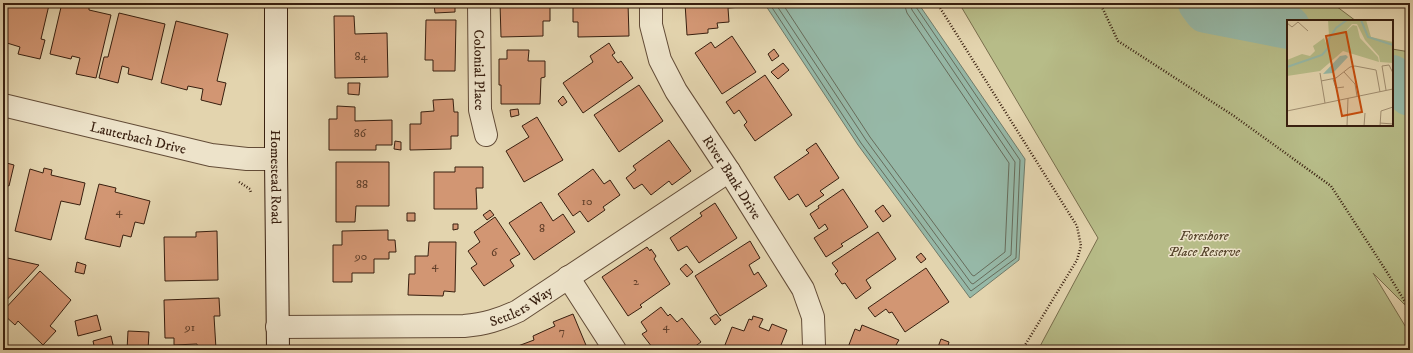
<svg xmlns="http://www.w3.org/2000/svg" width="1413" height="353" viewBox="0 0 1413 353" font-family="'IM FELL DW Pica',serif">
<rect width="100%" height="100%" fill="#e3d4ae"/>
<filter id="stains"><feTurbulence type="fractalNoise" baseFrequency=".005" numOctaves="4"/><feColorMatrix values="0 0 0 0 .2 0 0 0 0 .09 0 0 0 0 .02 0 0 0 .5 -.17"/></filter>
<radialGradient id="worn" r=".72"><stop offset=".6" stop-color="#630" stop-opacity="0"/><stop offset="1" stop-color="#630" stop-opacity=".3"/></radialGradient>
<!-- green -->
<path fill="#b7bc88" stroke="#786e4c" d="M959,3H1332L1356,21H1288V125H1392V49L1410,52V310L1373,273L1410,334V350H1038L1098,238Z"/>
<!-- water -->
<path fill="#96b8a7" stroke="#707b6a" d="M764,3H918L1025,159L1019,260L970,298L858,145Z"/>
<g fill="none" stroke-linecap="round" stroke-linejoin="round">
<!-- shore -->
<path stroke="#676c5b" stroke-width="1" d="M769,3L861,143L970,290L971,291L1016,258L1020,160L916,7L915,3
M775,3L866,140L971,283L973,284L1011,255L1015,162L912,10L910,3
M782,3L870,137L972,275L974,276L1005,252L1009,163L907,13L904,3"/>
<!-- river -->
<path stroke="#96b8a7" stroke-width="44" d="M1200,3L1206,11L1288,27
M1392,77L1410,94"/>
</g>
<!-- building -->
<path fill="#d29673" stroke="#381f0f" d="M3,3H42L49,5L41,39L45,40L40,59L18,54L20,47L7,43L6,47L3,46Z
M62,3H77L89,6V10L111,15L96,78L76,74L80,58L72,56L71,59L50,54Z
M333,3H363V4H333Z
M420,3H455V12L435,13L434,4L420,5Z
M500,3H550V21H543V36L501,37Z
M573,3H628L629,36L578,37V22H573Z
M685,3H741L742,7L728,8L729,22L717,23L718,28L708,29V33L687,35Z
M119,13L165,24L152,80L128,74L129,68L122,66L118,83L99,78L104,57H108Z
M334,16H354L355,34L387,33L388,77L335,78Z
M426,20H456L455,71H433V60H425Z
M176,21L228,34L217,81L226,83L221,105L201,100L203,89L188,86L187,90L161,83Z
M732,36L756,72L722,94L695,53L711,42L715,48Z
M609,43L615,53L612,55L618,63L621,61L633,78L583,113L563,83L593,62L590,56Z
M774,49L779,56L772,61L768,54Z
M507,50H529L528,61H545V77L541,78L540,104H501V85H499V59H507Z
M783,63L789,70L778,79L771,72Z
M765,75L792,115L755,141L744,125L747,122L739,110L734,114L726,102Z
M348,83H360L359,95L348,94Z
M639,85L663,121L619,152L594,115Z
M563,96L567,102L562,106L558,101Z
M453,99L454,112H458V136H451V149L410,150V124H421V112L434,111L433,100Z
M337,106L355,107V121L392,120V145H376V150H329V119H337Z
M518,109L519,115L511,117L510,110Z
M537,117L563,160L524,182L506,151L529,137L522,126Z
M669,140L691,171L672,185L669,181L651,195L642,184L634,189L626,178L636,170L633,166Z
M395,141L401,142V150L394,149Z
M816,143L839,178L820,191L824,195L806,207L798,194L789,200L774,177L809,153L806,150Z
M3,162L14,165L9,186L3,184Z
M336,162H389V206H356L355,222H336Z
M455,167H483V188H476L477,209H434V172H455Z
M44,168L52,170L51,175L85,183L80,205L61,201L51,240L15,231L30,169L43,173Z
M593,169L604,184L610,180L620,195L603,207L605,210L588,222L580,211L573,216L558,194Z
M99,184L116,188L115,192L150,201L144,224L135,222L131,237L123,235L120,247L85,239Z
M843,189L868,227L841,244L843,246L826,257L814,238L828,229L825,224L819,229L810,214L819,208L818,206Z
M541,202L553,221L563,214L575,232L534,260L509,223Z
M715,203L737,238L699,263L687,246L678,251L670,238L702,216L700,213Z
M883,205L891,216L883,222L875,211Z
M490,210L494,215L487,220L483,215Z
M407,213H415V221H407Z
M495,217L520,254L510,260L514,266L484,286L471,268L477,264L468,251L480,242L474,232Z
M453,224H458V229L453,230Z
M388,230V240H395L396,252H389V259H374V273H352V282H333V245H342V231Z
M217,231L218,280L165,281L164,237H196V232Z
M878,232L896,259L866,280L871,288L856,299L845,283L842,284L835,274L838,271L832,263Z
M750,241L760,258L749,265L754,275L758,272L767,286L720,316L695,276Z
M429,242H456L455,292L444,291L443,296L408,295L409,274H415V256H428Z
M647,247L650,251L651,249L656,256L654,259L670,284L640,305L642,307L628,316L602,277Z
M921,253L926,259L921,263L916,257Z
M3,257L39,265L3,304Z
M77,262L86,265L84,274L75,272Z
M686,264L693,272L687,277L680,269Z
M926,268L949,302L905,332L892,312L889,313L886,309L875,317L868,308Z
M40,271L71,300L50,326L56,331L43,345L18,321L15,325L3,314V311Z
M219,298L220,316H214L216,349H198L197,344L174,345V338H165L164,300Z
M661,307L668,316L670,314L677,322L682,318L701,342L690,350H651L650,349L652,347L642,334L647,331L641,322Z
M573,314L588,350H519L518,346L534,340L533,336L555,326L553,322Z
M716,314L721,320L715,325L710,318Z
M97,315L101,330L78,336L75,321Z
M753,316L763,319L759,327L769,331L772,324L787,330L779,350H723L732,327L744,331L749,319L752,320Z
M862,325L899,340L896,345L906,350H847L855,329L860,331Z
M128,331L149,332L148,350H127Z
M111,336L114,349L95,350L93,341Z
M941,339L949,342L947,350L938,347Z"/>
<g fill="none" stroke-linecap="round" stroke-linejoin="round">
<!-- street casing -->
<g stroke="#634c37" stroke-width="24">
<g id="street">
<path id="s1" d="M479,3L480,110L486,135"/>
<path id="s2" d="M651,3V25L660,60L676,91L729,171L803,289L813,317L814,346L813,350"/>
<path id="s3" d="M3,105L211,155L247,159H276"/>
<path d="M568,277L615,350"/>
<path id="s4" d="M277,327L464,326C485,324 499,320 518,311L729,171"/>
</g>
</g>
<!-- secondary casing -->
<g stroke="#381f0f" stroke-width="24">
<g id="secondary">
<path id="s5" d="M276,3V159L278,350"/>
</g>
</g>
<!-- path -->
<path stroke="#381f0f" stroke-width="2.5" stroke-dasharray="1 2" stroke-linecap="butt" d="M937,3L1077,226L1081,246L1077,260L1022,350
M1100,3L1118,41L1234,116L1331,186L1385,269L1410,310
M239,182L250,189L251,193"/>
<!-- street -->
<use href="#street" stroke="#ede3ca" stroke-width="22"/>
<!-- secondary -->
<use href="#secondary" stroke="#ede3ca" stroke-width="22"/>
</g>
<g text-anchor="middle" stroke-width="3" stroke-linejoin="round" paint-order="stroke">
<!-- number labels -->
<g font-size="12" fill="#5e3d28">
<text x="361" y="60">84</text>
<text x="360" y="137">86</text>
<text x="362" y="188">88</text>
<text x="587" y="205">10</text>
<text x="119" y="215">4</text>
<text x="542" y="232">8</text>
<text x="494" y="256">6</text>
<text x="361" y="260">90</text>
<text x="435" y="269">4</text>
<text x="636" y="285">2</text>
<text x="666" y="330">4</text>
<text x="190" y="331">91</text>
<text x="562" y="335">7</text>
</g>
<!-- street labels -->
<g font-size="14" fill="#381f0f" stroke="#ede3ca">
<text dy="5" stroke="none"><textPath href="#s1" startOffset="67">Colonial Place</textPath></text>
<text dy="5" stroke="none"><textPath href="#s3" startOffset="139">Lauterbach Drive</textPath></text>
<text dy="5" stroke="none"><textPath href="#s5" startOffset="174">Homestead Road</textPath></text>
<text dy="5" stroke="none"><textPath href="#s2" startOffset="196">River Bank Drive</textPath></text>
<text dy="5" stroke="none"><textPath href="#s4" startOffset="248">Settlers Way</textPath></text>
</g>
<!-- park labels -->
<g font-size="14" font-style="italic" fill="#58462d" stroke="#ede3ca">
<text x="1204" y="240">Foreshore<tspan x="1204" dy="16">Place Reserve</tspan></text>
</g>
</g>
<!-- overview -->
<g transform="translate(1287 20)">
<rect width="106" height="106" fill="#e3d4ae"/>
<path d="M41,0H79L84,17L106,22V43L93,42L92,36L78,20L70,4H65L57,13L66,5L70,6L73,18L91,37L92,42L56,31L33,51L0,56V40L15,34L23,36L28,31L26,26L37,18L39,23L42,16Z" fill="#b7bc88"/>
<path d="M59,35L61,37L46,53L36,54L53,36Z" fill="#96b8a7"/>
<path fill="none" stroke="#96b8a7" stroke-width="2" d="M74,0L81,17L106,25M0,47L35,35L42,27V19L49,8L60,0"/>
<path fill="none" stroke="#9f8c6e" stroke-width="1" d="M0,3L5,7L11,2L21,11M57,52L68,64L70,76M33,53L38,83M46,59L49,68L57,67M34,61L49,58L63,47L68,46L89,50L93,72M99,70L95,46L102,45L106,53M0,91L106,69M93,103L106,104M25,106H38M60,106L61,78M77,106L78,93M93,106L94,91L106,87"/>
<path fill="#c54d0d" fill-opacity="0.15" stroke="#c54d0d" stroke-width="2" d="M59,12L75,92L55,96L39,16Z"/>
<rect width="106" height="106" fill="none" stroke="#381f0f" stroke-width="2"/>
</g>
<!-- margin -->
<rect width="1413" height="353" fill="none" stroke="#e3d4ae" stroke-width="16"/>
<rect x="4" y="4" width="1405" height="345" fill="none" stroke="#381f0f" stroke-width="2"/>
<rect x="8" y="8" width="1397" height="337" fill="none" stroke="#381f0f"/>
<rect width="100%" height="100%" filter="url(#stains)"/>
<rect width="100%" height="100%" fill="url(#worn)"/>
</svg>
